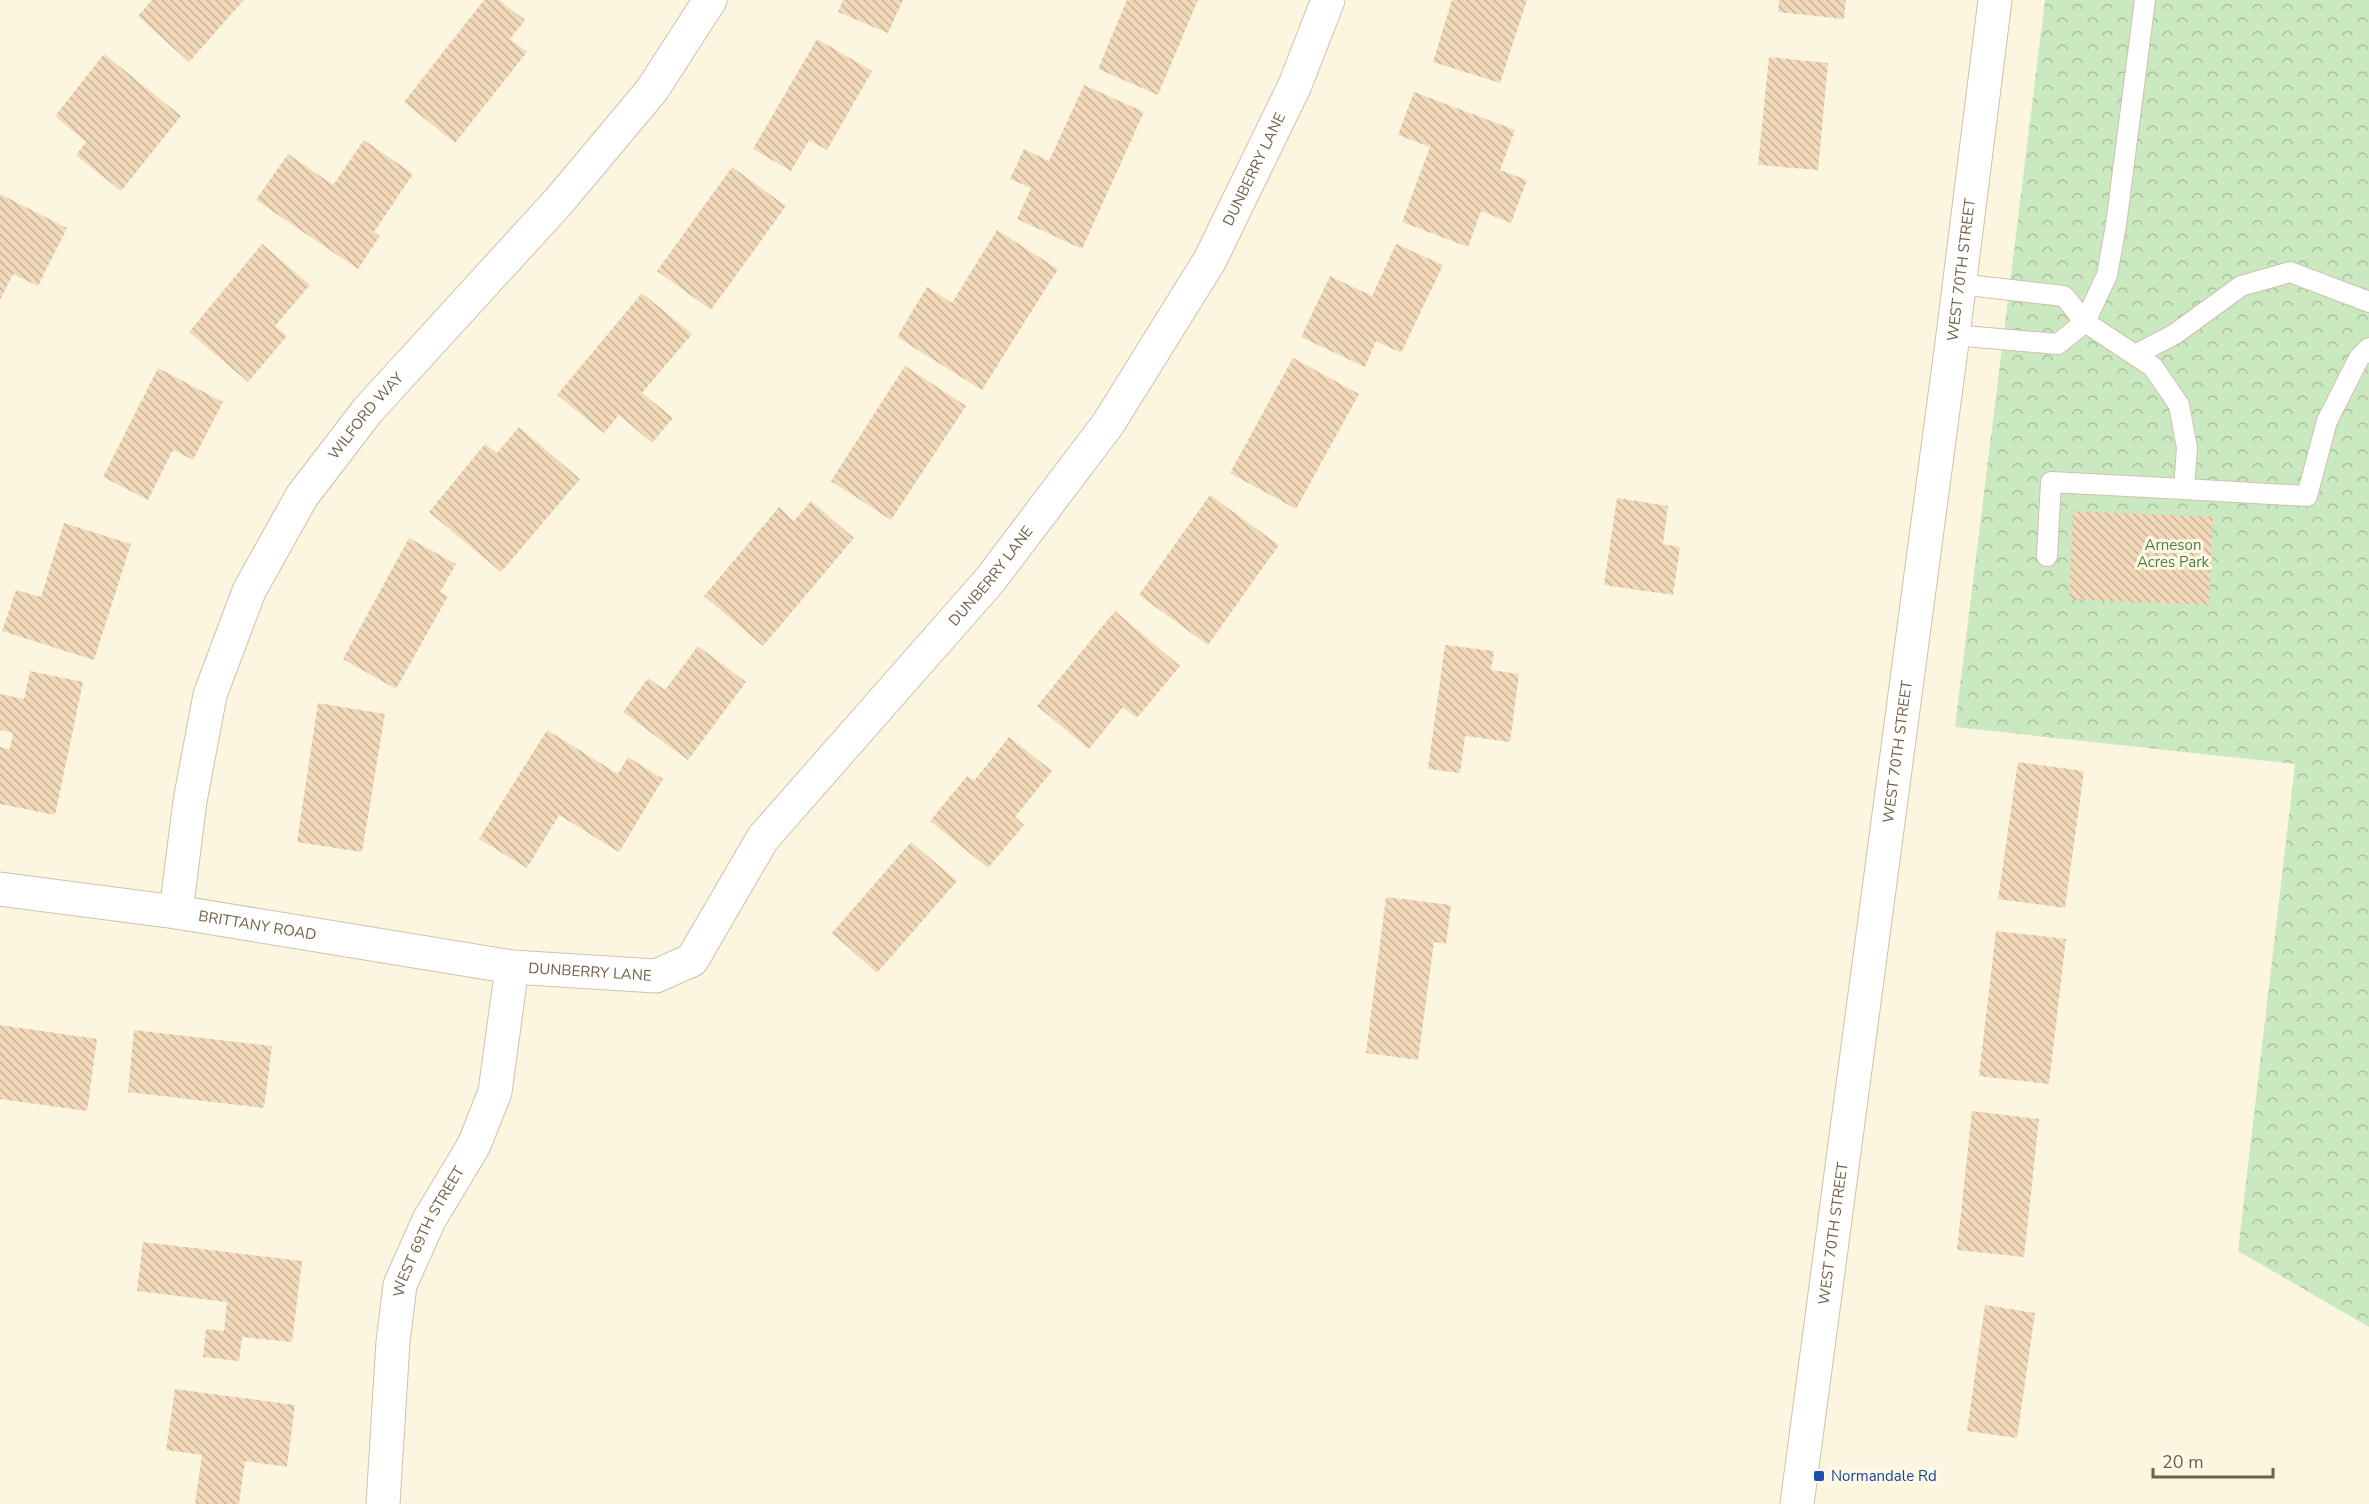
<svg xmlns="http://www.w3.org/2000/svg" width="2369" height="1504" viewBox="0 0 2369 1504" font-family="'Nunito Sans',sans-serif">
<defs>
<pattern id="forest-crowns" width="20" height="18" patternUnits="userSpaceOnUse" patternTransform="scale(1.5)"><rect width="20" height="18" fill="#cae9c0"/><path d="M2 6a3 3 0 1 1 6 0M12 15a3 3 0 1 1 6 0" fill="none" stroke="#a8c09e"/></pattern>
<pattern id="building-back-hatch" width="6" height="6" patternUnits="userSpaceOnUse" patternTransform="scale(1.5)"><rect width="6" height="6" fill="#f1d9b9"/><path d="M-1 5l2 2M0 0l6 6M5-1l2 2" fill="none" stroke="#c8b398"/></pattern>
</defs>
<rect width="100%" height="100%" fill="#fcf6e1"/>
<!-- forest -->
<path fill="url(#forest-crowns)" d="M2045,0H2369V1327L2238,1251L2295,764L1955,727Z"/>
<!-- building -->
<path fill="url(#building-back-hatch)" d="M152,0H244L189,62L138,16Z
M484,0H499L525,20L510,39L527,52L455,143L404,102Z
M843,0H903L888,33L838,12Z
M1127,0H1198L1158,95L1098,69Z
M1452,0H1527L1500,83L1433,62Z
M1779,0H1846L1844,19L1778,12Z
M817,39L872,71L827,150L809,140L791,171L753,149Z
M104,54L181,116L121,191L76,155L86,142L55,116Z
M1769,57L1828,63L1818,170L1758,165Z
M1084,85L1144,112L1082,249L1017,219L1031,188L1010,179L1024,149L1049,161Z
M1414,92L1515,130L1500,170L1527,180L1511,223L1481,211L1468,247L1402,222L1430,147L1398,135Z
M364,140L413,174L374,232L380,236L358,269L256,200L288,154L333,185Z
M732,167L786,206L711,310L657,271Z
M0,194L67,228L38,286L13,274L0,300Z
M997,230L1058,269L982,390L897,337L927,287L952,303Z
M262,244L310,285L275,326L287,336L248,382L189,332Z
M1396,244L1443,265L1401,353L1376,341L1365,367L1301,337L1330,276L1372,296Z
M642,293L692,334L642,393L673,418L652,443L619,415L604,433L557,395Z
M1293,358L1359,394L1296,509L1230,473Z
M905,366L966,406L891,520L831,481Z
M158,368L223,402L193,460L173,450L148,500L103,477Z
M519,427L580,479L501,572L429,512L485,444L497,453Z
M1210,495L1279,545L1208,645L1139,595Z
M1617,498L1668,506L1663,544L1680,547L1673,595L1604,585Z
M811,501L854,538L763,646L704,596L779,507L794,521Z
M2073,511L2213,517L2209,605L2069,599Z
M64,523L131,544L94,660L2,631L16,590L41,597Z
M409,538L456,564L440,592L448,596L396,689L343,659Z
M1115,611L1180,666L1137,718L1123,707L1089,749L1037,706Z
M1445,645L1494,651L1491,670L1519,674L1510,742L1465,736L1460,773L1428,769Z
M698,646L746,682L688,760L623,712L648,678L665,690Z
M30,671L83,682L55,815L0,804V747L10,749L13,733L0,730V694L24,699Z
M318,703L385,714L362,852L297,842Z
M547,730L618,774L628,757L663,779L619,852L559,815L527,868L479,839Z
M1009,737L1052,771L1015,817L1024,825L988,868L930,821L967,776L974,781Z
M2018,762L2084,771L2065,908L1998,899Z
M911,842L957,881L877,973L832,933Z
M1386,897L1451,905L1446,944L1434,942L1418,1060L1366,1053Z
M1996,931L2066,939L2049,1084L1979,1076Z
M0,1025L97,1039L87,1111L0,1099Z
M134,1030L272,1046L264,1108L128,1092Z
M1972,1111L2039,1119L2024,1257L1957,1250Z
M143,1242L302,1261L292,1342L242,1337L239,1361L203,1357L206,1329L224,1331L227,1302L137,1291Z
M1985,1305L2035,1313L2017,1438L1967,1431Z
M175,1389L295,1405L287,1467L245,1461L239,1504H195L202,1455L166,1450Z"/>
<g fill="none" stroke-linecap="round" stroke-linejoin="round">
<!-- lane casing -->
<g stroke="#cfc1ac" stroke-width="22">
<path id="lane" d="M1959,284L2064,296L2085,322L2153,367L2179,405L2187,448L2184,489L2307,496L2327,421L2359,358L2369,348
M1953,335L2058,344L2085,322L2107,275L2116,225L2145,0
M2135,355L2175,334L2241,286L2290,272L2369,302
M2047,556L2051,482L2184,489"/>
</g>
<!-- street casing -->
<g stroke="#cfc1ac" stroke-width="35">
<g id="street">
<path id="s1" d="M0,889L176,912L512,967L656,976L692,960L763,838L990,580L1108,424L1210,260L1295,85L1328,0"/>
<path id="s2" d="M176,912L190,801L210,695L249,591L302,496L368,410L559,201L652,90L710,0"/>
<path id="s3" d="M383,1504L393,1342L400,1285L429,1220L474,1145L495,1092L512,967"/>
</g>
</g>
<!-- secondary casing -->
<g stroke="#d0c0a7" stroke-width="35">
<g id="secondary">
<path id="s4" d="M1797,1504L1953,335L1995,0"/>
</g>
</g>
<!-- lane -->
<use href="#lane" stroke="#fff" stroke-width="20"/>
<!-- street -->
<use href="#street" stroke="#fff" stroke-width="33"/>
<!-- secondary -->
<use href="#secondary" stroke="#fff" stroke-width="33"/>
</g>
<!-- markers -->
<rect fill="#1a4fb4" stroke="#fffae7" stroke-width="2" x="1813" y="1470" width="12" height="12" rx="3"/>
<g text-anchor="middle" stroke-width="6" stroke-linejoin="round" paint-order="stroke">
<!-- street labels -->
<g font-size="15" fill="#735f49" stroke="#fffae7">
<text dy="5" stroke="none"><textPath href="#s1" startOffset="1676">DUNBERRY LANE</textPath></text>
<text dy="5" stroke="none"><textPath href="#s4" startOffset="1245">WEST 70TH STREET</textPath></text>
<text dy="5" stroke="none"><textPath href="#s2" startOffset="542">WILFORD WAY</textPath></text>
<text dy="5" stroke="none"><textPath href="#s1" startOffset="1190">DUNBERRY LANE</textPath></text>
<text dy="5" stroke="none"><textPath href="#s4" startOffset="759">WEST 70TH STREET</textPath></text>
<text dy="5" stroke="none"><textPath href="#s1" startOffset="260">BRITTANY ROAD</textPath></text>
<text dy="5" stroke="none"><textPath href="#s1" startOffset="596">DUNBERRY LANE</textPath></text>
<text dy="5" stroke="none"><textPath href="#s3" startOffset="280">WEST 69TH STREET</textPath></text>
<text dy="5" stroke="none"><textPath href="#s4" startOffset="273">WEST 70TH STREET</textPath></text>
</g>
<!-- park labels -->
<g font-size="15" fill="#4b7e43" stroke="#fffae7">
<text x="2173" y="550">Arneson<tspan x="2173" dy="17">Acres Park</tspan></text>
</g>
<!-- transit labels -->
<g font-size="15" fill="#164399" stroke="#fffae7" text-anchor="start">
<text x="1831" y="1481">Normandale Rd</text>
</g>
</g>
<!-- scale -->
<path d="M2153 1468v9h120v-9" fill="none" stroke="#735f49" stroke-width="3"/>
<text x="2162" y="1468" font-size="18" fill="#735f49" stroke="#fffae7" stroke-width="4.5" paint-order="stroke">20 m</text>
</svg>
